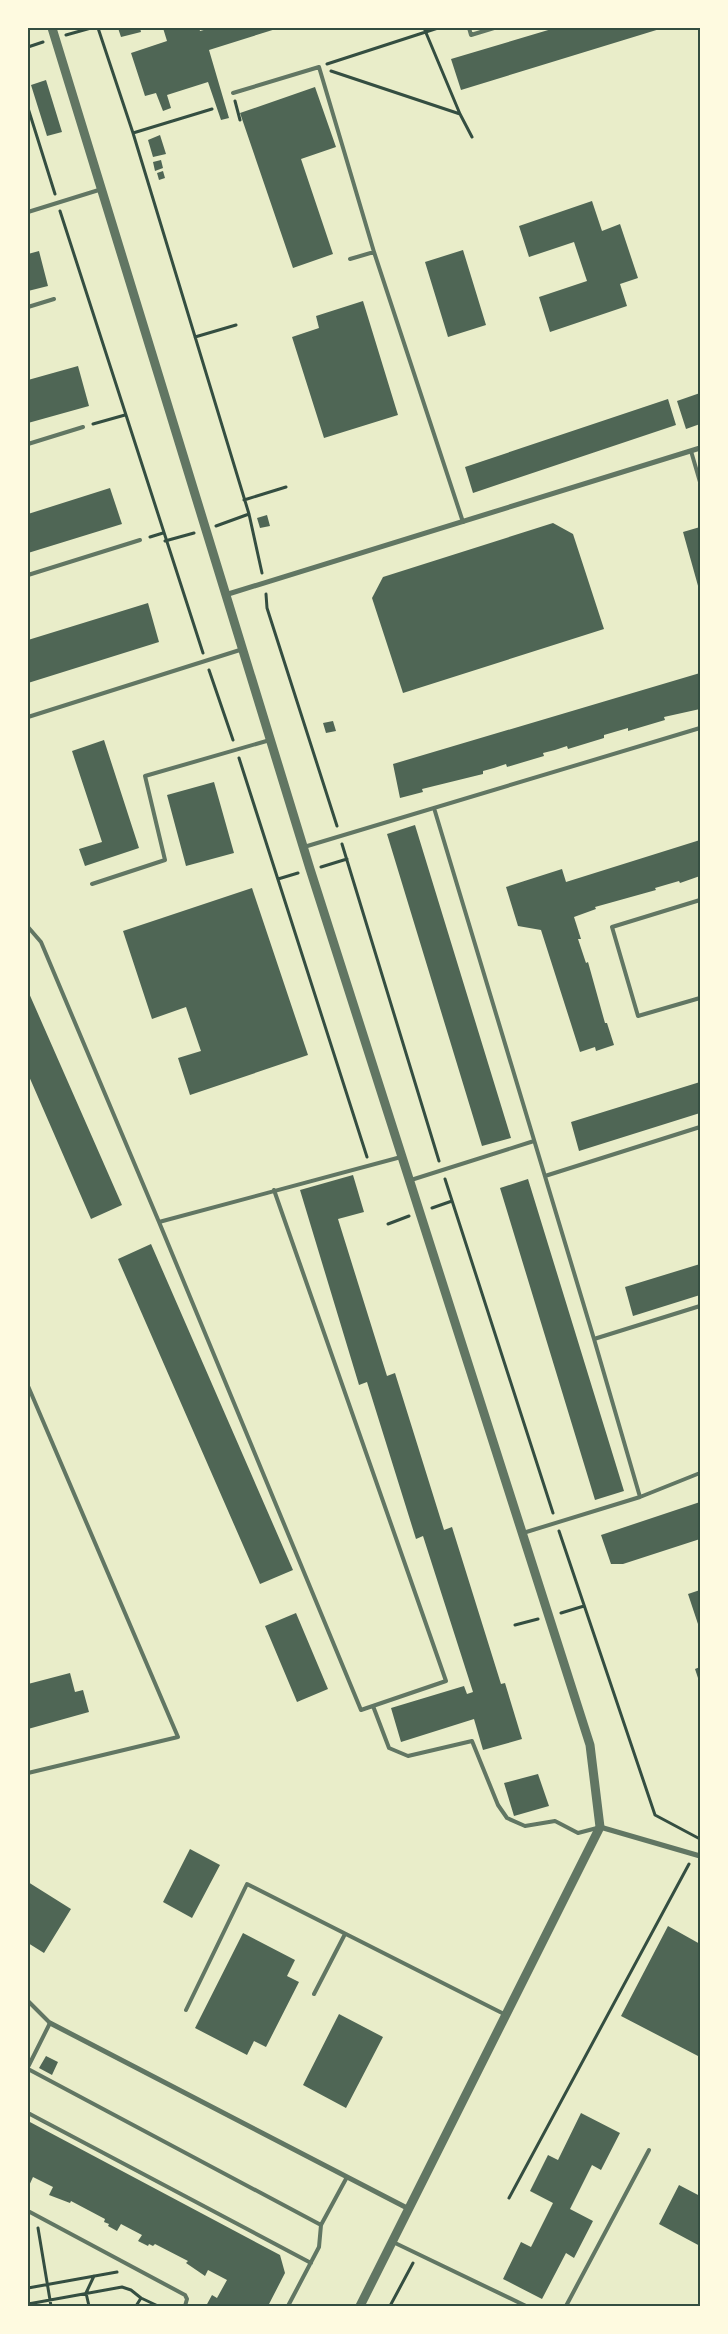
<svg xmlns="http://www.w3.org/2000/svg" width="728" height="2334" viewBox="0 0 728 2334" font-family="'Fira Sans Condensed',sans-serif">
<rect width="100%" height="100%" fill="#e9edc9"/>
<!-- building -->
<path fill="#4f6655" d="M118,28H140L141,32L121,37Z
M163,28H199L200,31L211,28H279L209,50L229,118L221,120L208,82L167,95L171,108L163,111L156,93L145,96L131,53L167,41Z
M555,28H663L461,90L451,59Z
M46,80L62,132L47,136L31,85Z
M315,87L336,147L301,159L333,254L293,268L240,113Z
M160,135L166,154L153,157L148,140Z
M161,160L163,168L155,171L153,162Z
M163,171L165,178L159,180L157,173Z
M592,201L602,231L620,224L638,278L620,284L627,306L550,332L539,297L587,281L574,242L529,257L519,226Z
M463,250L486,325L448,337L425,262Z
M39,251L48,286L28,291V254Z
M363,301L398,415L324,438L292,337L319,328L316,316Z
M78,366L89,406L28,423V380Z
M700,393V424L686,429L677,401Z
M668,399L676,425L473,493L465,467Z
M110,488L122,524L28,553V514Z
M267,515L270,526L260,528L257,518Z
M553,523L573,534L604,629L403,693L372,598L383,577Z
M700,527V593L683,532Z
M148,603L159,642L28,683V640Z
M700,673V709L664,717L665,720L628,731V728L604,735V738L568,749L567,746L555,750L543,753L544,756L507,767L506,764L494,768L483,771V774L422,789L423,792L400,798L393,764Z
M333,721L336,731L326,733L323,723Z
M104,740L139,848L85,866L79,849L102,842L72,751Z
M214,782L234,853L186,866L167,795Z
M415,825L511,1138L482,1146L387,834Z
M700,840V876L680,883L679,881L655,888L656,890L595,907L596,909L574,917L581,939H578L586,963L588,962L605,1023H607L614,1045L596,1051L595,1047L580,1052L541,930L518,926L506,887L562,869L566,882Z
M252,888L308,1055L190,1095L178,1058L201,1051L186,1007L152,1019L123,931Z
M28,991L122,1205L91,1219L28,1074Z
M700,1082V1113L579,1151L571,1122Z
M353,1175L364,1212L338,1219L387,1376L395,1373L444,1530L452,1527L501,1684L505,1683L522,1739L483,1750L474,1719L401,1742L391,1708L464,1686L467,1694L473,1692L423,1536L416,1539L367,1382L359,1385L300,1190Z
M528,1179L624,1491L595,1500L500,1188Z
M151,1244L293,1570L260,1584L118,1259Z
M700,1264V1295L633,1316L625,1287Z
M700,1502V1539L623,1564H611L601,1535Z
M700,1590V1630L688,1594Z
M296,1613L328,1689L297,1702L265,1626Z
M700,1667V1684L695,1669Z
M70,1673L75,1692L83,1690L89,1712L28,1729V1684Z
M538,1774L549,1806L514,1816L504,1783Z
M190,1849L220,1865L192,1918L163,1902Z
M28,1882L71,1909L44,1953L28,1943Z
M668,1926L700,1944V2051L698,2056L621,2016Z
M243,1933L295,1960L287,1976L299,1982L266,2047L254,2041L247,2055L195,2028Z
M339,2014L383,2037L346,2108L303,2085Z
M46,2056L58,2062L52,2075L39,2068Z
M581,2113L620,2133L601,2170L592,2165L570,2209L593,2221L574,2258L566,2253L542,2299L503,2279L521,2242L531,2247L553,2203L530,2191L548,2155L558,2160Z
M28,2121L280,2255L285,2273L268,2306H206L212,2295L217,2298L227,2280L208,2270L205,2276L186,2263L188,2261L155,2244L153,2246L149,2244L148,2246L138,2241L142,2235L121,2224L117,2231L108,2226L109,2224L104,2222L105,2219L71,2201L70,2203L49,2195L53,2187L33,2177L28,2188Z
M679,2185L700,2196V2246L659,2224Z"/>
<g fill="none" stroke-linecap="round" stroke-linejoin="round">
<!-- path -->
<path stroke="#344e41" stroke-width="3" d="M98,28L133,133L249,514L262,573
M424,28L460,114L472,137
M66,35L91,28
M28,47L43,42
M327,64L438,28
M331,71L460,114
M235,101L240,120
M28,108L55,194
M133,133L212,109
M60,211L203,653
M195,337L236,325
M93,424L125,415
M244,500L286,487
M216,526L249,514
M150,537L163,533
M165,541L194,533
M266,594L267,608L337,826
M209,670L233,740
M239,758L367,1157
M342,844L439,1161
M321,867L347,859
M278,879L298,873
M445,1179L553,1513
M432,1208L452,1201
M388,1224L409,1216
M559,1531L655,1815L700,1839
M561,1613L584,1606
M515,1625L538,1619
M509,2198L689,1864
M38,2228L51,2306
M28,2288L117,2272
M28,2304L122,2287L131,2290L141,2298
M89,2306L86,2293L94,2276
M136,2306L141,2298L158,2306
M390,2306L413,2263"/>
<!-- service -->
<path stroke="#617663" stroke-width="4" d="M469,28L471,35L494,28
M233,93L319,67L374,252
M28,212L102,189
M350,259L374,252L463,522
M28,307L54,299
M28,444L83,427
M691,451L700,482
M28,575L140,540
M28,717L243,649
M434,808L594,1339
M304,847L700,728
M92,884L165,860L145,776L270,740
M700,900L612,927L638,1016L700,998
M28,927L41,942L159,1222L401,1157
M545,1176L700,1127
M411,1180L534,1141
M159,1222L361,1710L446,1681L274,1190
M28,1386L178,1737L28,1773
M640,1497L700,1473
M523,1533L640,1497L594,1339L700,1306
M373,1706L389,1748L408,1756L472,1741L498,1805L507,1818L525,1826L555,1821L578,1833L597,1828
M314,1994L345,1934
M28,2001L50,2023L28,2067
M186,2010L247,1884L506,2015
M28,2069L321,2225L347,2177
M28,2113L311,2263
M28,2211L185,2295L187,2299L185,2306
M393,2242L526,2306
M288,2306L319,2247L321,2225
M566,2306L649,2150"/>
<!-- minor -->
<path stroke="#617663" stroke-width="5" d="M225,595L700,448
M600,1827L700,1856
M50,2023L409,2209"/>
<!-- tertiary -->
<path stroke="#617663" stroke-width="9" d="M52,28L310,869L590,1745L600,1827L360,2306"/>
</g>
<!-- border -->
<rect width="728" height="2334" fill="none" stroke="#fefae0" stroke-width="58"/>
<rect x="29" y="29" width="670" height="2276" fill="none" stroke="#344e41" stroke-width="2"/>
</svg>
